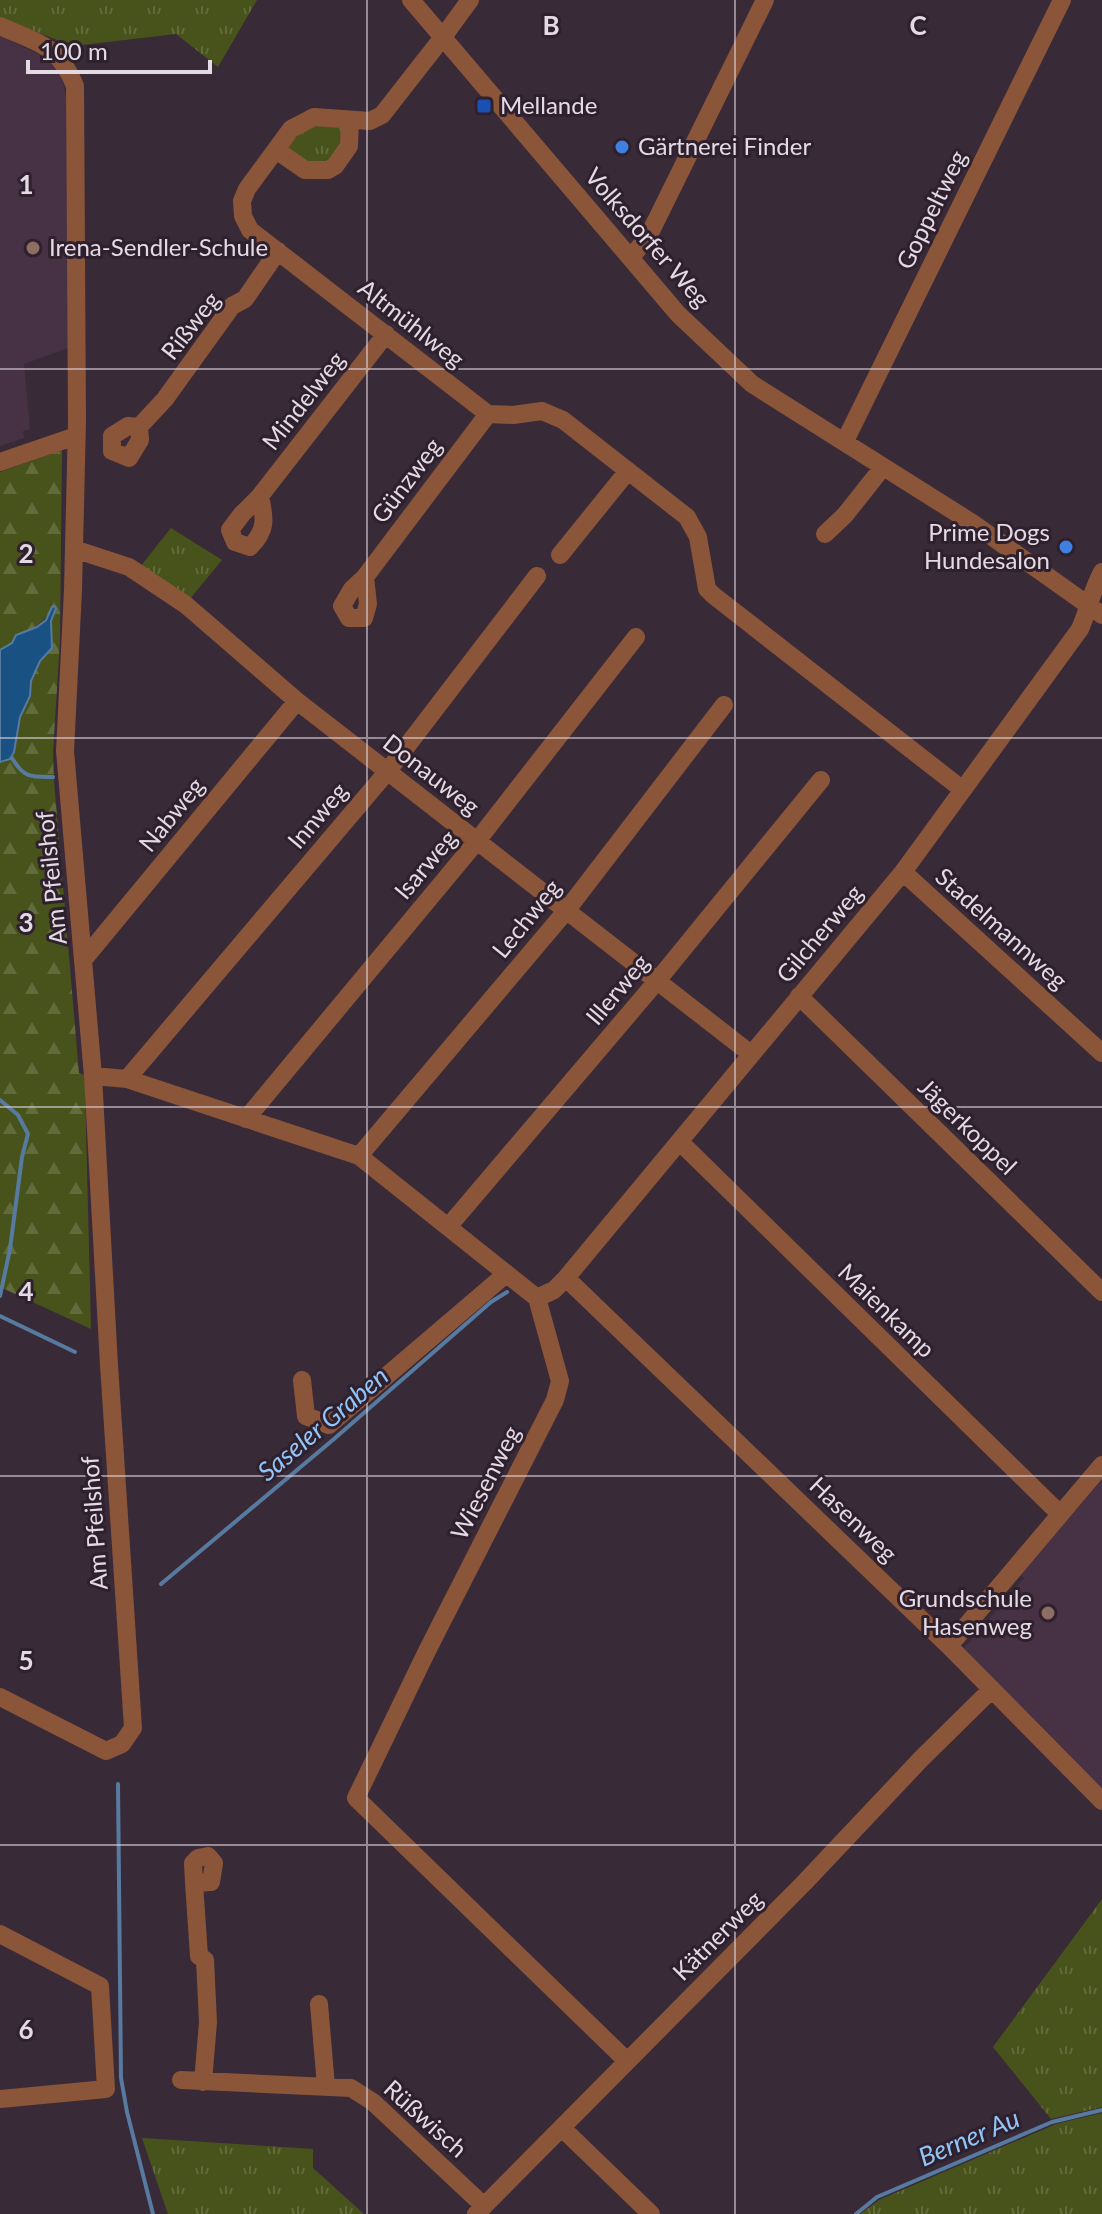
<svg xmlns="http://www.w3.org/2000/svg" width="1102" height="2214" viewBox="0 0 1102 2214" font-family="Lato,sans-serif">
<defs>
<pattern id="grass-tufts" width="24" height="20" patternUnits="userSpaceOnUse" patternTransform="scale(2)"><rect width="24" height="20" fill="#48531b"/><path d="M3 7l-1-3M5 7V3M7 7l1-3M15 17l-1-3M17 17v-4M19 17l1-3" fill="none" stroke="#626b3c"/></pattern>
<pattern id="forest-firs" width="22" height="20" patternUnits="userSpaceOnUse" patternTransform="scale(2)"><rect width="22" height="20" fill="#48531b"/><path d="M5 1l3.5 6h-7zM16 11l3.5 6h-7z" fill="#626b3c"/></pattern>
</defs>
<rect width="100%" height="100%" fill="#392a38"/>
<!-- built -->
<path fill="#463244" d="M0,36L47,58L54,66L63,82L66,96L68,345V348L24,364L30,429L23,431L24,438L0,446Z
M1102,1480V1791L964,1648L1024,1578L1020,1574Z"/>
<!-- grass -->
<path fill="url(#grass-tufts)" d="M0,0H257L218,67L176,34L73,46L0,18Z
M342,124L343,144L336,157L311,167L286,151C301,124 314,125 342,124Z
M171,528L222,560L189,600L140,567Z
M1102,1899V2107L1051,2119L993,2047Z
M1102,2113V2214H860L879,2200L1056,2124Z
M142,2138L313,2149V2168L364,2214H168Z"/>
<!-- forest -->
<path fill="url(#forest-firs)" d="M62,450L60,640L53,752L54,781L79,1073L84,1075L85,1087L91,1329L0,1287V762H5L16,743L20,717L30,696L31,681L40,661L52,648L51,621L56,608L52,607C44,623 34,629 17,635L12,643L0,650V472Z"/>
<!-- water -->
<path fill="#1a5183" stroke="#577aa0" stroke-width="2" d="M54,606L56,608L51,621L52,648L40,661L31,681L30,696L20,717L14,752L10,759L0,762V650L12,643L16,635L37,627L46,620L52,607Z"/>
<g fill="none" stroke-linecap="round" stroke-linejoin="round">
<!-- stream -->
<path stroke="#577aa0" stroke-width="4" d="M12,758C24,778 30,777 53,777
M0,1100L18,1115L28,1134L22,1157L10,1249L0,1296
M0,1316L75,1352
M161,1584L334,1439L491,1302L507,1292
M118,1784L121,2078L127,2112L153,2214
M856,2214L877,2197L1052,2122L1102,2110"/>
<!-- minor -->
<path stroke="#8b5539" stroke-width="18" d="M411,0L678,314L752,384L974,524L1102,615
M470,0L443,37L382,115L370,121L314,117L291,129L247,189L242,201L243,216L250,230L488,414L513,415L542,411L563,420L687,517L698,537L707,589L713,595L963,790
M0,26C39,44 58,44 75,86L77,421L73,590L65,751L93,1076L109,1365L133,1728L122,1744L106,1751L0,1697
M276,150L305,170H328L335,166L349,146L350,121
M631,257L648,237L765,0
M139,427L128,426L112,436V451L129,458L140,440L139,427L165,399L232,306L245,299L278,251
M845,441L1062,0
M0,462L76,436
M260,496C265,519 267,530 250,547L235,542L230,530L242,514L260,496L386,334
M825,534L845,515L883,467
M74,549L129,567L186,605L297,701L751,1054
M560,555L627,472
M365,577L368,604L364,618H349L342,606L352,589L365,577L488,414
M903,872L1102,1053
M84,959L297,701
M799,996L1102,1292
M93,1076L127,1079L359,1156L537,1298L560,1381L555,1400L427,1651L356,1798L627,2061
M127,1079L387,772L537,576
M246,1119L477,841L636,637
M680,1142L1060,1514
M359,1156L566,911L724,705
M448,1227L657,981L821,780
M566,1278L949,1646L1102,1801
M537,1298L554,1290L566,1278L903,872L1080,629C1088,611 1092,590 1102,572
M302,1380L306,1416L329,1425L506,1274
M949,1646L1102,1465
M194,1883L193,1863L198,1858L208,1856L214,1863L211,1882L194,1883L199,1956L205,1960L208,2022L203,2082
M0,1934L100,1986L106,2089L0,2099
M319,2004L326,2086
M181,2080L351,2088L373,2102L484,2206
M562,2128L651,2214
M476,2214L804,1883L921,1759L992,1689"/>
</g>
<!-- grid -->
<path fill="none" stroke="#e4dae3" stroke-width="2" stroke-opacity="0.55" d="M367,0V2214M735,0V2214M0,369H1102M0,738H1102M0,1107H1102M0,1476H1102M0,1845H1102"/>
<!-- markers -->
<rect fill="#1a4fb4" stroke="#2f202e" stroke-width="3" x="476" y="98" width="16" height="16" rx="4"/>
<g fill="#3f7fe0" stroke="#2f202e" stroke-width="3">
<circle cx="622" cy="147" r="8"/>
<circle cx="1066" cy="547" r="8"/>
</g>
<g fill="#8d6e63" stroke="#2f202e" stroke-width="3">
<circle cx="33" cy="248" r="8"/>
<circle cx="1048" cy="1613" r="8"/>
</g>
<g text-anchor="middle" stroke-width="6" stroke-linejoin="round" paint-order="stroke">
<!-- poi labels -->
<g font-size="24" fill="#e4dae3" stroke="#2f202e" text-anchor="start">
<text x="500" y="114">Mellande</text>
<text x="638" y="155">Gärtnerei Finder</text>
<text x="49" y="256">Irena-Sendler-Schule</text>
<text x="1050" y="541" text-anchor="end">Prime Dogs<tspan x="1050" dy="28">Hundesalon</tspan></text>
<text x="1032" y="1607" text-anchor="end">Grundschule<tspan x="1032" dy="28">Hasenweg</tspan></text>
</g>
<!-- street labels -->
<g font-size="24" fill="#e4dae3" stroke="#2f202e">
<text transform="translate(932 210) rotate(-64)" y="8">Goppeltweg</text>
<text transform="translate(647 238) rotate(49)" y="8">Volksdorfer Weg</text>
<text transform="translate(411 324) rotate(38)" y="8">Altmühlweg</text>
<text transform="translate(191 326) rotate(-52)" y="8">Rißweg</text>
<text transform="translate(304 401) rotate(-52)" y="8">Mindelweg</text>
<text transform="translate(407 481) rotate(-53)" y="8">Günzweg</text>
<text transform="translate(431 775) rotate(38)" y="8">Donauweg</text>
<text transform="translate(172 815) rotate(-51)" y="8">Nabweg</text>
<text transform="translate(318 816) rotate(-50)" y="8">Innweg</text>
<text transform="translate(426 865) rotate(-50)" y="8">Isarweg</text>
<text transform="translate(52 878) rotate(-96)" y="8">Am Pfeilshof</text>
<text transform="translate(527 919) rotate(-51)" y="8">Lechweg</text>
<text transform="translate(1001 929) rotate(42)" y="8">Stadelmannweg</text>
<text transform="translate(820 934) rotate(-50)" y="8">Gilcherweg</text>
<text transform="translate(618 990) rotate(-50)" y="8">Illerweg</text>
<text transform="translate(967 1127) rotate(44)" y="8">Jägerkoppel</text>
<text transform="translate(886 1311) rotate(44)" y="8">Maienkamp</text>
<text transform="translate(486 1483) rotate(-63)" y="8">Wiesenweg</text>
<text transform="translate(853 1520) rotate(44)" y="8">Hasenweg</text>
<text transform="translate(95 1523) rotate(-94)" y="8">Am Pfeilshof</text>
<text transform="translate(718 1936) rotate(-45)" y="8">Kätnerweg</text>
<text transform="translate(425 2119) rotate(42)" y="8">Rüßwisch</text>
</g>
<!-- water labels -->
<g font-size="26" font-style="italic" fill="#91c5fa" stroke="#2f202e">
<text transform="translate(323 1424) rotate(-40)" y="9">Saseler Graben</text>
<text transform="translate(969 2138) rotate(-23)" y="9">Berner Au</text>
</g>
</g>
<g font-size="26" text-anchor="middle" font-weight="bold" fill="#e4dae3" stroke="#2f202e" stroke-width="6" stroke-linejoin="round" paint-order="stroke">
<text x="551" y="35">B</text>
<text x="918" y="35">C</text>
<text x="26" y="194">1</text>
<text x="26" y="563">2</text>
<text x="26" y="932">3</text>
<text x="26" y="1301">4</text>
<text x="26" y="1670">5</text>
<text x="26" y="2039">6</text>
</g>
<!-- scale -->
<path d="M28 60v12h182v-12" fill="none" stroke="#e4dae3" stroke-width="4"/>
<text x="40" y="60" font-size="24" fill="#e4dae3" stroke="#2f202e" stroke-width="6" paint-order="stroke">100 m</text>
</svg>
